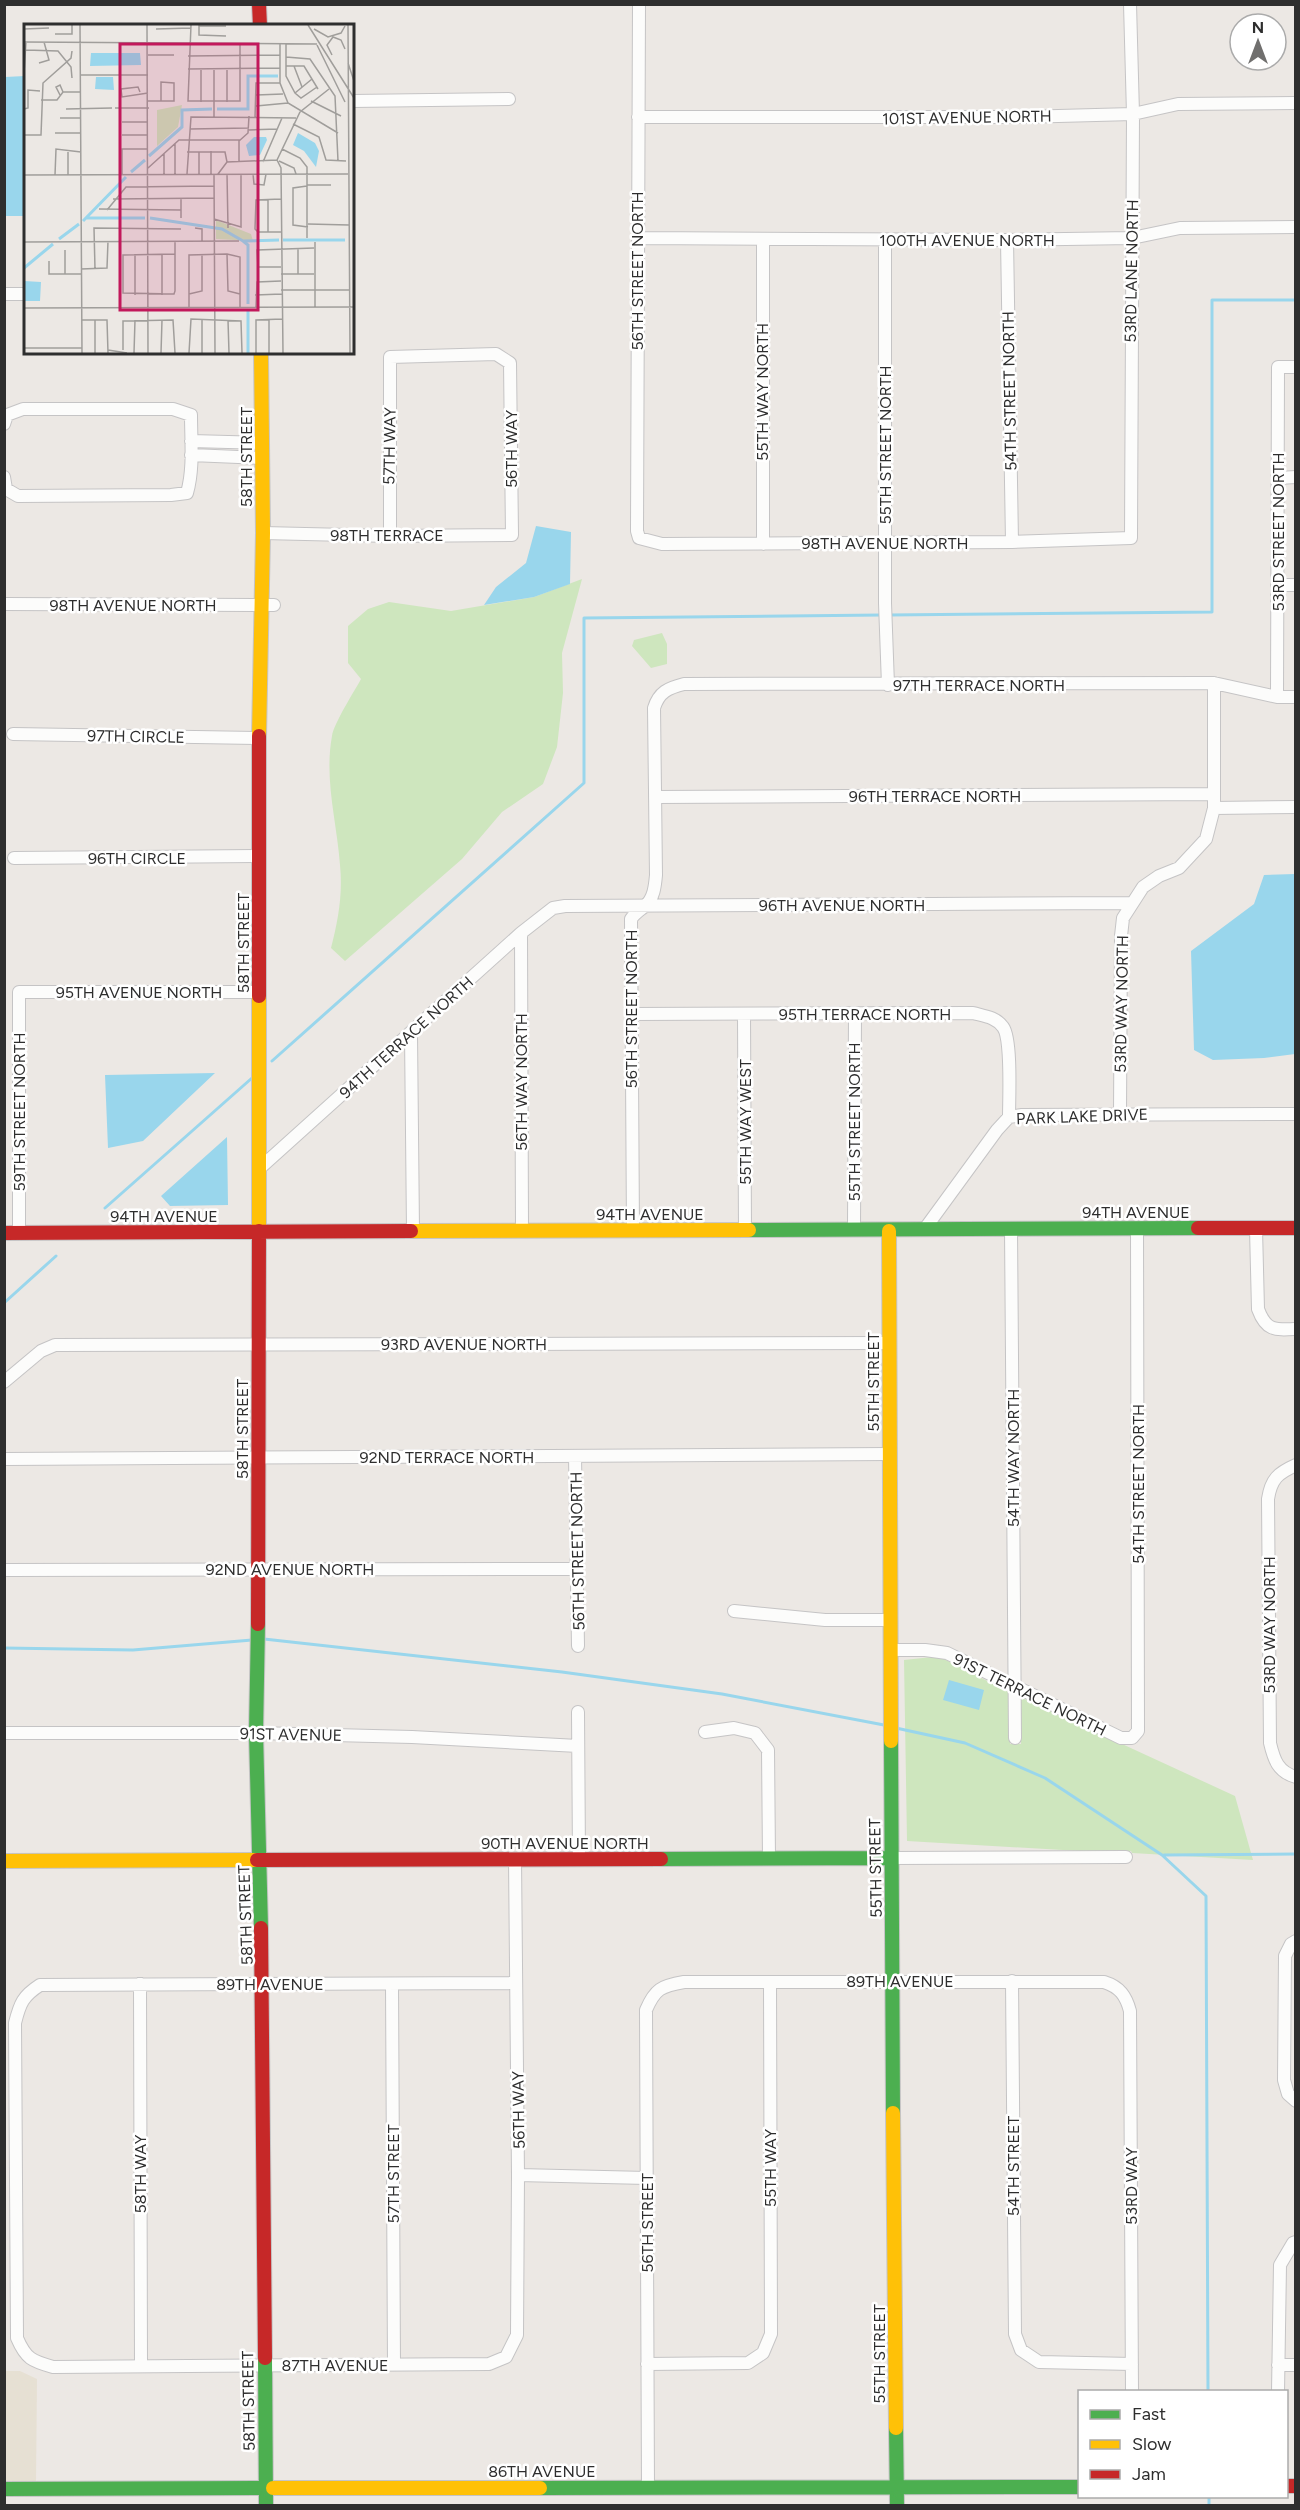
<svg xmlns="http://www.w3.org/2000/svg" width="1300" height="2510" viewBox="0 0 1300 2510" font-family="Figtree,sans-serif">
<rect width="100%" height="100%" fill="#ece8e4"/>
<!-- education -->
<path fill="#e6e0d3" d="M5,2371H20L37,2379L36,2482H5Z"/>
<!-- green -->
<path fill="#cee6be" d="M582,579L562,653L563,693L557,747L543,784L502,812L462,859L345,961L331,948C338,921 343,894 340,865C337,822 324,780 332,736C334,723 354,692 361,679L348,663V626L368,609L389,602L451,611L534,597Z
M662,633L667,644V664L651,668L632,646L634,640Z
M932,1657L944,1659L1009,1692L1010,1744H1021L1020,1697L1235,1796L1253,1860L1132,1853L1131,1851L1097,1852L907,1841L904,1660Z"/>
<!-- water -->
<path fill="#99d6ec" d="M25,76V216H5V77Z
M536,526L571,532L570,584L534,597L484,605L496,587L526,563Z
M1295,874V1054L1264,1058L1213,1060L1194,1050L1191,951L1254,904L1264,875Z
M215,1073L143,1141L108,1148L105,1075Z
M227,1137L228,1205L170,1206L161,1196Z
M949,1680L984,1690L979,1710L943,1700Z"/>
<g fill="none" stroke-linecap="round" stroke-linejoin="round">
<!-- stream -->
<path stroke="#99d6ec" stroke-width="3" d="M889,615L1212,612V300H1296
M272,1061L584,783V618L882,615
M105,1208L252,1078
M4,1303L56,1256
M264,1639L562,1672L722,1694L884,1725
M4,1648L133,1650L252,1640
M896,1728L965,1743L1045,1778L1162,1855L1206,1896L1208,2392
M1164,1855L1296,1854
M1209,2496V2506"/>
<!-- street casing -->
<g stroke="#c5c4c5" stroke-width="14">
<path id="street" d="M639,4L637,531L639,538L662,544L1012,542L1131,538L1133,114L1130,4
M352,101L509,99
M638,117H1021L1133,114L1178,104L1296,103
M638,238L1007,240L1132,238L1180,228L1296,227
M885,240V603L888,685
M1007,240L1012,542
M4,294H26
M4,424L7,415L23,409H173L191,415C191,441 194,468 187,493L171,495L18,496L6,489L4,477
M191,441L263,443
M191,455L263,458
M1278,478L1296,477
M263,533L390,536L512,535L510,363L496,354L390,357V536
M763,544V240
M1279,585H1296
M4,604L274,605
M1277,697L1278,367H1296
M13,734L259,738
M655,797L1214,794
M1214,808L1296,807
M14,858L260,856
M521,933L522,1231
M631,1014L973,1013C984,1016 996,1017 1003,1027C1012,1039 1009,1100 1009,1117
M744,1014L745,1231
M411,1034L413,1231
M1120,1114L1121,936L1123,918L1143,887L1159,876L1179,868L1206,839L1214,808V683
M260,1168L521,933L553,908L565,906L1131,903
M1011,1229L1015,1738
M1256,1229L1258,1309C1266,1331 1275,1330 1296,1329
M854,1230L855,1014
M924,1230L997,1130L1009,1117L1022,1115L1296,1114
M633,1231L631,919C635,913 639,911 645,906C654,898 655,886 656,875L654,708C659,692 668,688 684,684L1214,683L1277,697H1296
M19,1233V992H259
M4,1382L41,1351L55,1345L890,1343
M575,1456L578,1646
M4,1459L890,1454
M1296,1465C1278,1473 1271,1479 1268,1499L1270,1743C1274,1760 1278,1772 1296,1777
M4,1570L576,1569
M734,1611L825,1620H891
M891,1650H925L947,1653L1121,1738H1132L1138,1731L1137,1228
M578,1712L579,1859
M705,1732L734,1728L755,1733L768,1750L769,1858
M4,1733H256L412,1737L578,1746
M891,1858L1126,1857
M515,1859L518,2175L517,2335L506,2357L489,2364L53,2367C32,2361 26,2359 17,2338L15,2023C20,2003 23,1996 40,1985L516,1983
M1296,1941L1291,1944L1285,1956L1284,2080L1288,2094L1296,2101
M1012,1981L1015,2334L1021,2350L1039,2362L1132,2364
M140,1984L141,2365
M392,1984L394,2365
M518,2175L647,2178
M647,2364L748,2363L763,2353L771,2334L770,1982
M1278,2365H1296
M1278,2392L1280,2265L1293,2243L1296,2242
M648,2487L646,2010C655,1989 661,1986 684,1982H1104C1120,1987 1126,1996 1130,2011L1132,2392"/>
</g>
<!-- fast casing -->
<g stroke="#c5c4c5" stroke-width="16">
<path id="fast" d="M749,1230L1198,1228
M258,1624L256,1733L261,1928
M891,1741L893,2113
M661,1859L891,1858
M265,2358L266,2506
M896,2428L897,2506
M540,2488L1080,2487
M4,2489L273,2488"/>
</g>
<!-- slow casing -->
<g stroke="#c5c4c5" stroke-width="16">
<path id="slow" d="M259,736L263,533L261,352
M259,996V1231
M411,1231L749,1230
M889,1231L891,1741
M4,1861L257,1860
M893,2113L896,2428
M273,2488H540"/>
</g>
<!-- jam casing -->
<g stroke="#c5c4c5" stroke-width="16">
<path id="jam" d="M259,4L260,26
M259,996V736
M1198,1228H1296
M4,1233L411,1231
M258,1624L259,1231
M257,1860L661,1859
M261,1928L265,2358
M1286,2486H1296"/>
</g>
<!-- street -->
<use href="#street" stroke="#fcfcfb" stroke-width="12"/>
<!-- fast -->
<use href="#fast" stroke="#4caf50" stroke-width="14"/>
<!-- slow -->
<use href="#slow" stroke="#ffc107" stroke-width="14"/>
<!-- jam -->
<use href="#jam" stroke="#c62828" stroke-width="14"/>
</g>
<g text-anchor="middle" stroke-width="5" stroke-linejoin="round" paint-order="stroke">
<!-- street labels -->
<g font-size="16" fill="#2e2e2e" stroke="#fff">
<text transform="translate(967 117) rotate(-1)" y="6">101ST AVENUE NORTH</text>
<text x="967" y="246">100TH AVENUE NORTH</text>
<text transform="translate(637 271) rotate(-90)" y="6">56TH STREET NORTH</text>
<text transform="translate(1131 271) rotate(-89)" y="6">53RD LANE NORTH</text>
<text transform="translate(1009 391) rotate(-91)" y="6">54TH STREET NORTH</text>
<text transform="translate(762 392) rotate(-90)" y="6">55TH WAY NORTH</text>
<text transform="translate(885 445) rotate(-90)" y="6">55TH STREET NORTH</text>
<text transform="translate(389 446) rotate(-89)" y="6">57TH WAY</text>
<text transform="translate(511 449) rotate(-90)" y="6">56TH WAY</text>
<text transform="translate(246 457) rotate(-90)" y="6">58TH STREET</text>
<text transform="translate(1278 532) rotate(-90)" y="6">53RD STREET NORTH</text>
<text x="387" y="541">98TH TERRACE</text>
<text x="885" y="549">98TH AVENUE NORTH</text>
<text x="133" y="611">98TH AVENUE NORTH</text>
<text x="979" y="691">97TH TERRACE NORTH</text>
<text transform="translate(136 736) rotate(1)" y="6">97TH CIRCLE</text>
<text x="935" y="802">96TH TERRACE NORTH</text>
<text x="137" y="864">96TH CIRCLE</text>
<text x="842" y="911">96TH AVENUE NORTH</text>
<text transform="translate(243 943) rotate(-90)" y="6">58TH STREET</text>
<text x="139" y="998">95TH AVENUE NORTH</text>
<text transform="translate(1121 1004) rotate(-89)" y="6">53RD WAY NORTH</text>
<text transform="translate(631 1009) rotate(-90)" y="6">56TH STREET NORTH</text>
<text x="865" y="1020">95TH TERRACE NORTH</text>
<text transform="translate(406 1037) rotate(-42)" y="6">94TH TERRACE NORTH</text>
<text transform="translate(521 1082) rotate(-90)" y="6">56TH WAY NORTH</text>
<text transform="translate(19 1112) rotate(-90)" y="6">59TH STREET NORTH</text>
<text transform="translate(1082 1116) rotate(-2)" y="6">PARK LAKE DRIVE</text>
<text transform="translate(745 1122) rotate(-90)" y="6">55TH WAY WEST</text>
<text transform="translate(854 1122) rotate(-90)" y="6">55TH STREET NORTH</text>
<text x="1136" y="1218">94TH AVENUE</text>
<text x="650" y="1220">94TH AVENUE</text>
<text x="164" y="1222">94TH AVENUE</text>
<text x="464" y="1350">93RD AVENUE NORTH</text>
<text transform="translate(873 1382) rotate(-90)" y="6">55TH STREET</text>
<text transform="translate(242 1429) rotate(-90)" y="6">58TH STREET</text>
<text x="447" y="1463">92ND TERRACE NORTH</text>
<text transform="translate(1013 1458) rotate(-90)" y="6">54TH WAY NORTH</text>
<text transform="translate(1138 1484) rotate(-90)" y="6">54TH STREET NORTH</text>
<text transform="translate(577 1551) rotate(-91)" y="6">56TH STREET NORTH</text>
<text x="290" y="1575">92ND AVENUE NORTH</text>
<text transform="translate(1269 1625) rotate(-90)" y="6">53RD WAY NORTH</text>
<text transform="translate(1030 1694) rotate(26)" y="6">91ST TERRACE NORTH</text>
<text transform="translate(291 1734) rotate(1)" y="6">91ST AVENUE</text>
<text x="565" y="1849">90TH AVENUE NORTH</text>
<text transform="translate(875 1868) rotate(-91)" y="6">55TH STREET</text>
<text transform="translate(245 1915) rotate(-92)" y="6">58TH STREET</text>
<text x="900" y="1987">89TH AVENUE</text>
<text x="270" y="1990">89TH AVENUE</text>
<text transform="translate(518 2110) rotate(-91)" y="6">56TH WAY</text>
<text transform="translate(1013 2166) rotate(-90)" y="6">54TH STREET</text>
<text transform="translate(770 2168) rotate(-90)" y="6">55TH WAY</text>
<text transform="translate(140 2174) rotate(-90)" y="6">58TH WAY</text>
<text transform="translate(393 2174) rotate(-90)" y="6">57TH STREET</text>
<text transform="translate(1131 2186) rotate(-90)" y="6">53RD WAY</text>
<text transform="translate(647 2223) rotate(-90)" y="6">56TH STREET</text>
<text transform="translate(879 2354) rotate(-90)" y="6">55TH STREET</text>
<text x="335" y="2371">87TH AVENUE</text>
<text transform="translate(248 2401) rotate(-91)" y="6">58TH STREET</text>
<text x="542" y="2477">86TH AVENUE</text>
</g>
</g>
<!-- overview -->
<g transform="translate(24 24)">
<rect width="330" height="330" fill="#ece8e4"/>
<path d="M158,81L154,103L133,122V86ZM192,196L227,210L229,217L192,215Z" fill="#cee6be"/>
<path d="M67,29H116L117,41L66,42ZM72,53H89L90,66L71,65ZM274,109L291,119L295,127L292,143L280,127L269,121ZM230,113H242L243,116L236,131L225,132L222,121ZM0,257L17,258L16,277H0Z" fill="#99d6ec"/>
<path fill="none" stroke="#99d6ec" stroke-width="3" d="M193,85H224V52H254M125,132L158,103V86L188,85M107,148L121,136M62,194H121M126,194L198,205L219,217L224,221V280M59,197L102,153M35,215L55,200M259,216H321M220,217L255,216M0,244L29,220M224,285V329"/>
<path fill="none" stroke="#a09e9b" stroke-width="1.5" d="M56,1L58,329M123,1L124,329M167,1L164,77H216V20M175,1V11L202,12M284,1L330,74M324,1L326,329M175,2H202M0,5L25,4M132,5L167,4M290,5L304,13L317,9L321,2M31,10H48V1M0,18L293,20M256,20V59L264,79L314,109M262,20V52L271,69L277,74L293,63M293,21L321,78M2,26L34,27L47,43L48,54M124,31H150M308,31L303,21L309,13L317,16L321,25M164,32L256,31M262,33L286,35L311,72L314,137M15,39L25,36L20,18M324,39L330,57M262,42H280L294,65M270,42L278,63M164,45L256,44M190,46V93M203,46V78M0,49L2,18M57,51H124M116,68L114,63L97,65L98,73L124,69M271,69L288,55M36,71L32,63L36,61L39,68M232,71L259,70M17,76H33L39,68H57M124,77H150V59L137,58V77M287,77L317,92M177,78V46M232,82L264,79M91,84H125M0,85L4,84V66L16,67M42,85L88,84M36,94H57M231,94L232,59H256M98,98H124M269,100L295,113L302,136L322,137M166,105L225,104M225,106L253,105M31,109H57M0,111H17L19,59L47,34L48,27M98,111H124M151,119V150M258,125L276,134L283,143V214M44,128V151M163,128H201L203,138M175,128V150M140,130V150M253,136L257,144L259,329M255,137L270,144L272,150M215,138V117L224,109L225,92M239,138L258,94M124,144L155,116H216M163,150L167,93L272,94M187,150V127M190,150L191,329M194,150L203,138L253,136L276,88L305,65M203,150L204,204M229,150L230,160L240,161L242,150M0,151L324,150M31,151L32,125L57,128M98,151V125H124M283,161H307M283,162L269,164V201L284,203M157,174V194M89,175L190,174M244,175V208M257,175L232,176L231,205L234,208H257M75,185L157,186M83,186L102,163L190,162M190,195L217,203V150M284,200L325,201M171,204L178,205V217M151,217V267L150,270L99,269V231L151,230M0,218L215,217M274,225V250M41,226V250M111,230V271M138,230V271M203,230L204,267L216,270M25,237V250H58M257,243H234L233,226L290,224M57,245L83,244L84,217M71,245L70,204L157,205M257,250H290M257,266H325M165,270L178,267V230M231,271L258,270M165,283V231L203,230L216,233V283M232,283L233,258L257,257M291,283V218M0,284L330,283M58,296H83L84,329M71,296V329M178,296V329M204,296L205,329M245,296V329M0,324H58M84,326L103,329M99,326V297L149,296L151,329M110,329L111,296M137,329L138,296M165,329L167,295L217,297L218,329M232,329V296L258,295"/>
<path fill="#c2185b" fill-opacity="0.15" stroke="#c2185b" stroke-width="3" d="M96,20H234V286H96Z"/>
<rect width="330" height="330" fill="none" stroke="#2e2e2e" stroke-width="3"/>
</g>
<!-- border -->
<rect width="1300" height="2510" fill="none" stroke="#2e2e2e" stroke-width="12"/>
<!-- legend -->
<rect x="1078" y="2390" width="210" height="108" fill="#ffffff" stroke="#ababab" stroke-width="1.5"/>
<rect x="1090" y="2410" width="30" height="9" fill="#4caf50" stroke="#ababab" stroke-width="1.5"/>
<text x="1132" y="2420" font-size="18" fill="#2e2e2e">Fast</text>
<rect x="1090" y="2440" width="30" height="9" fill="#ffc107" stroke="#ababab" stroke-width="1.5"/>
<text x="1132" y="2450" font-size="18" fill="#2e2e2e">Slow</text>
<rect x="1090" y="2470" width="30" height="9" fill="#c62828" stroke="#ababab" stroke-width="1.5"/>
<text x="1132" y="2480" font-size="18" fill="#2e2e2e">Jam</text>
<!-- north arrow -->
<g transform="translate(1258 42)"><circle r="28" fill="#ffffff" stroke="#ababab" stroke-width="1.5"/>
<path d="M0-4.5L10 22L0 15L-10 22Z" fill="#706f6e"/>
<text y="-9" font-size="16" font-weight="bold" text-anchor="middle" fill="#2e2e2e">N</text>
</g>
</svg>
